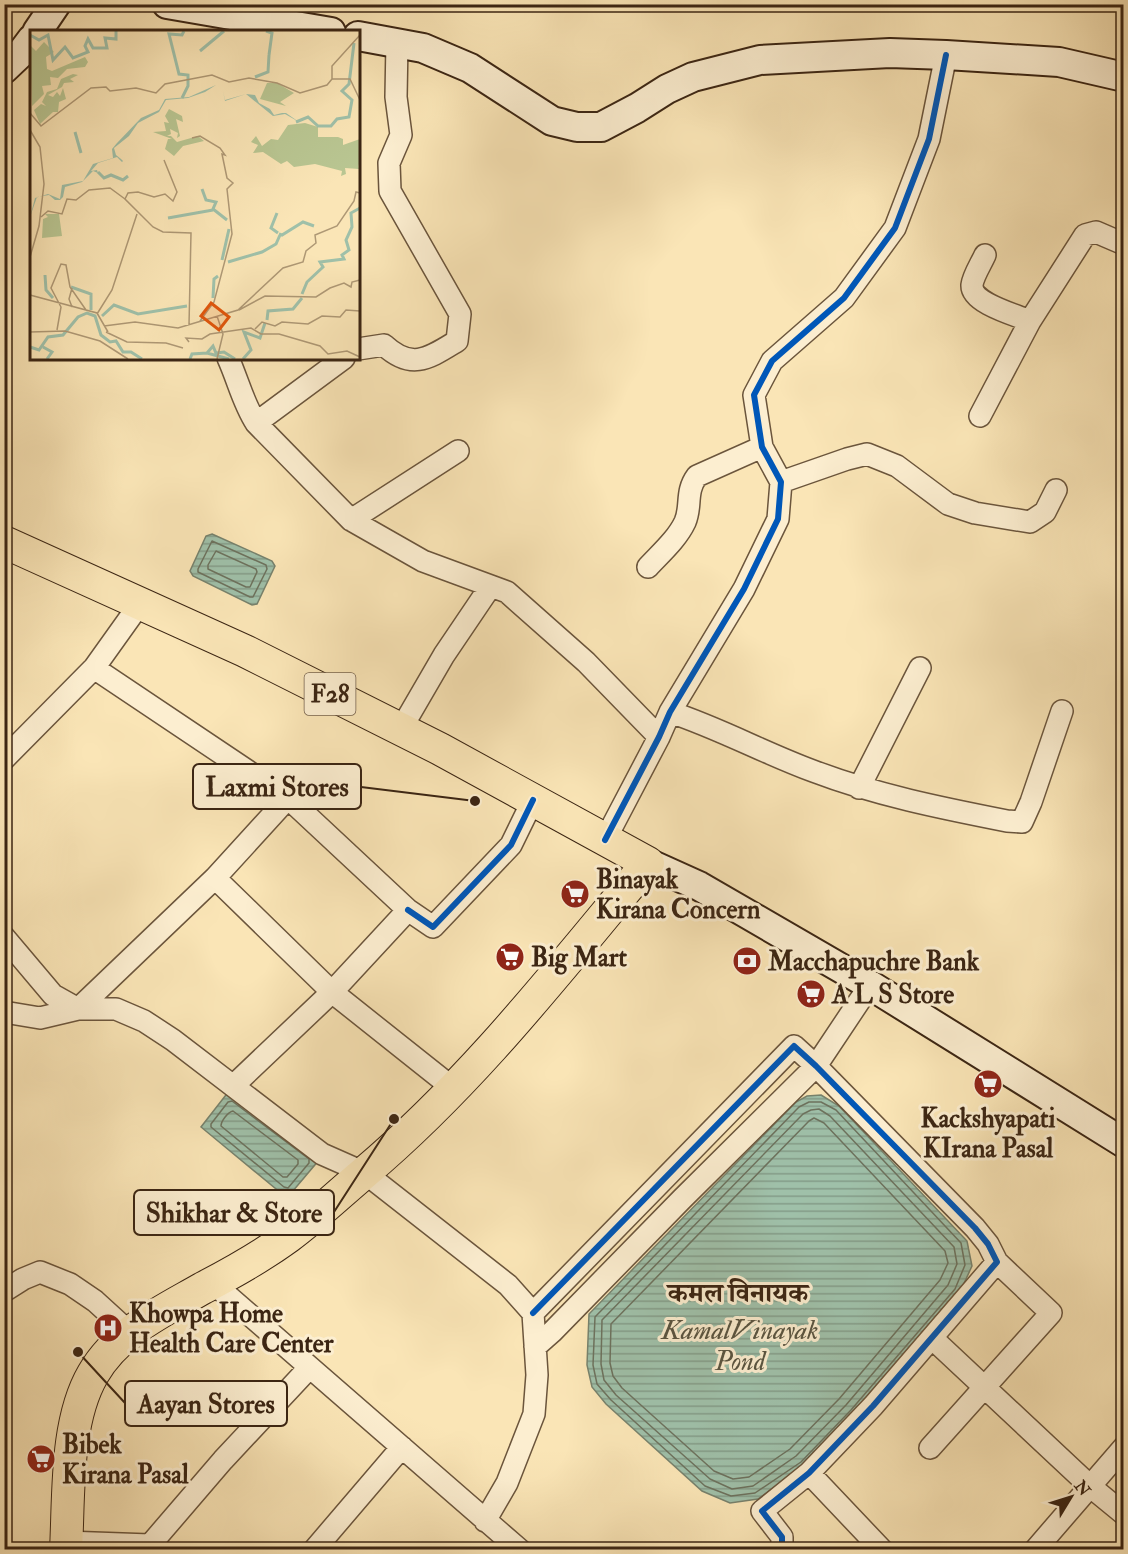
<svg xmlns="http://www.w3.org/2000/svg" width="1128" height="1554" viewBox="0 0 1128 1554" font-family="'IM FELL Double Pica','Noto Serif Devanagari',serif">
<defs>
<pattern id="water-rules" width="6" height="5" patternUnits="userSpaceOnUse" patternTransform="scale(1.5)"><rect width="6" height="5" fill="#9fc0a9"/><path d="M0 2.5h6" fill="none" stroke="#839c88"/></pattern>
</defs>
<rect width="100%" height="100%" fill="#fae5b6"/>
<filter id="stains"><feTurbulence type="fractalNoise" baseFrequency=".00333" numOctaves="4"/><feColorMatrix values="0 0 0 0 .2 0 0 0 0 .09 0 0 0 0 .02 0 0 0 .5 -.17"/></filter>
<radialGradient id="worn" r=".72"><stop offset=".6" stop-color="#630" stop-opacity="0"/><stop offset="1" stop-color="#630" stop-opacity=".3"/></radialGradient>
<!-- water -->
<path fill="url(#water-rules)" stroke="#77826d" stroke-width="1.5" d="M212,534L272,561L275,566L257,604L252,605L193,576L190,571L206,536Z
M229,1091L319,1160L287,1198L201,1127Z
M821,1095L839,1106L967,1241L972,1266L960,1292L856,1414L805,1466L758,1499L730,1503L702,1491L606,1404L592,1387L587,1365L589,1314L796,1102L807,1096Z"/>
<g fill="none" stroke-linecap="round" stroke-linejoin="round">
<!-- shore -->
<path stroke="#6d725e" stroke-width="1.5" d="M212,541L266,565L267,569L253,597H250L198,572V569Z
M216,551L256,569L257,572L250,587H246L208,569V565Z
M232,1101L309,1159V1163L288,1188L284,1187L211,1127V1124L228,1102Z
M809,1102H821L836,1110L961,1243L965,1265L955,1289L851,1410L801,1462L755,1493L731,1496L705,1486L611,1400L597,1384L593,1365L595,1317L799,1107Z
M819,1109L830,1116L954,1247L957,1264L948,1285L846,1405L796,1456L753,1486L732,1489L710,1479L616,1395L604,1380L601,1364L602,1320L803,1114L811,1110Z
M233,1111L298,1160V1164L287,1177H283L221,1126C221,1121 228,1112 233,1111Z
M814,1118L824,1123L945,1251L948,1263L940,1280L839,1399L790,1449L749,1477L733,1479L714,1471L622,1388L613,1376L610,1363L611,1324L809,1121Z"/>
<!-- street casing -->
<g stroke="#6b553c" stroke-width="24">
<path id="street" d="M985,255C981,264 973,276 972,285C971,303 1016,315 1030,321
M358,349L384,345C412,371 429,358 457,341L460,314L390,191L389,163L401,135L396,97L397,42
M228,358C238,380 243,403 256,423L351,520L423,561L507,592L586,662L659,737
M980,416L1030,321L1085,235L1096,232L1124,244
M256,423L344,358
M781,482L847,459L867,454L897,466L948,504L975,513L1030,522L1045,512L1056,490
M351,520L458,451
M648,567C661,553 677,539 685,522C692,506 685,492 697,476L762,447
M94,668L288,798L408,910L433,927L511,845L533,800
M670,712C719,728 764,753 813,771C876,795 941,808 1007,821L1022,822L1031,802L1062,711
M401,729L444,655L490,587
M4,759L94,668L139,605
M859,788L920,668
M605,840L659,737L670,712L744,589L778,519L781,482L762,447L754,395L772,361L844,298L895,228L929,139L946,55
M215,878L332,992L454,1089
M4,937L53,995L78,1009L215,878L288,798
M4,1012L40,1018L78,1009H116L144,1021L173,1040L322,1154L365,1173L508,1285L533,1313L537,1375L534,1414L507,1483L485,1521
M233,1086L332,992L408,910
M213,1283L520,1550
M4,1291L23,1279L40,1272L70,1284L95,1301L129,1332
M533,1313L794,1046L816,1066L975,1228L988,1244L997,1262L873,1406L809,1473L762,1511L782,1537V1550
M933,1339L1091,1487L1124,1514
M535,1347L552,1332L682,1199L816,1066L870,985
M930,1448L1051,1313L997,1262
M809,1473L882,1550
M66,1542L150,1545L156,1550
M150,1545L223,1460L309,1368
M314,1550L402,1447
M1035,1550L1124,1447"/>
</g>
<!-- secondary casing -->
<g stroke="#3b2513" stroke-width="32">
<path id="secondary" d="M167,4L331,32
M37,32L56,4
M358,36L423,48L470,68L552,121L577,127H601L637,108L667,89L693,77L760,60L890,53L946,55L1059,62L1124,77
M4,69L23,51L32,39
M648,863L699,886L870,985L1124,1143"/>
</g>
<!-- primary casing -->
<g stroke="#3b2513" stroke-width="34">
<path id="primary" d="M4,542L245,651L440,749L648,863C558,971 472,1082 364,1173C339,1194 315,1217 288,1237C262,1256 232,1273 203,1288C163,1311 117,1332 93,1374C65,1422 69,1495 66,1550"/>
</g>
<!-- street -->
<use href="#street" stroke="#fceed0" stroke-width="21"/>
<!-- secondary -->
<use href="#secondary" stroke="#fceed0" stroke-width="28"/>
<!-- primary -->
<use href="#primary" stroke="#fae5b6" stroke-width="32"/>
<!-- cycleway casing -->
<g stroke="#fceed0" stroke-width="10">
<path id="cycleway" d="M605,840L659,737L670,712L744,589L778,519L781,482L762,447L754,395L772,361L844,298L895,228L929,139L946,55
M408,910L433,927L511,845L533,800
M533,1313L794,1046L816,1066L975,1228L988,1244L997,1262L873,1406L809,1473L762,1511L782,1537V1550"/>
</g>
<!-- cycleway -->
<use href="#cycleway" stroke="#0057b8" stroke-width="6"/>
</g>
<!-- icons -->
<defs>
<g id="supermarket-disc" transform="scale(1.5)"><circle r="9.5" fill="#8f2418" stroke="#fceed0"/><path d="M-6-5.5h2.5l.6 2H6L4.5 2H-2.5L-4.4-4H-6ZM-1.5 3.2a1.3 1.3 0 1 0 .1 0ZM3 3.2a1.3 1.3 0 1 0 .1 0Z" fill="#fff"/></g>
<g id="bank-disc" transform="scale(1.5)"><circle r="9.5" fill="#8f2418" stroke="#fceed0"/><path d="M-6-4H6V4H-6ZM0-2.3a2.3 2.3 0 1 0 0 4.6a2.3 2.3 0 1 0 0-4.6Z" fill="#fff"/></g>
<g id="hospital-disc" transform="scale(1.5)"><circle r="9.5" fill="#8f2418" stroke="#fceed0"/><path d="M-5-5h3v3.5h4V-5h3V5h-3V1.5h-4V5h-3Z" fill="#fff"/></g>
</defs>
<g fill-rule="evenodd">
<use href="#supermarket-disc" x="575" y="894"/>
<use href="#supermarket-disc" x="510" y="957"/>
<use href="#bank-disc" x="747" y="961"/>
<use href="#supermarket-disc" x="811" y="994"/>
<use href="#supermarket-disc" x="988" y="1084"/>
<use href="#hospital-disc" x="108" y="1328"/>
<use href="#supermarket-disc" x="41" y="1459"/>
</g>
<g text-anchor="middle" stroke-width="6" stroke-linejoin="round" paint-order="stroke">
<!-- shield labels -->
<rect fill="#fceed0" stroke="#75614c" stroke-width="1.5" x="304.5" y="673" width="51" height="42" rx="4.5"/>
<g font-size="24" font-weight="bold" fill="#3b2513">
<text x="330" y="702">F28</text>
</g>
<!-- poi labels -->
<g font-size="26" font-weight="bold" fill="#3b2513" stroke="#fceed0" text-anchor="start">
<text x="596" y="888">Binayak<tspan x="596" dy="30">Kirana Concern</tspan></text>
<text x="531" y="966">Big Mart</text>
<text x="768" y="970">Macchapuchre Bank</text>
<text x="832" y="1003">A L S Store</text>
<text x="988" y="1127" text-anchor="middle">Kackshyapati<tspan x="988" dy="30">KIrana Pasal</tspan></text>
<text x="129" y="1322">Khowpa Home<tspan x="129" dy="30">Health Care Center</tspan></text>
<text x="62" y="1453">Bibek<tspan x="62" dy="30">Kirana Pasal</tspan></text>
</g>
<!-- neighbourhood labels -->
<g font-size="27" font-weight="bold" fill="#3b2513" stroke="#fceed0">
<text x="738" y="1302">कमल विनायक</text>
</g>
<!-- water labels -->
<g font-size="27" font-style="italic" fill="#595440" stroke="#fceed0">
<text x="740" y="1339">KamalVinayak<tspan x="740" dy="31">Pond</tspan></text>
</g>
</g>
<!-- overview -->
<g transform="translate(30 30)">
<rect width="330" height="330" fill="#fae5b6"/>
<path d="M14,12L24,22L16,27L17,39L22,41L55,27L58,32L55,37L37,39L28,48L20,47L21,55L12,56L14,64L2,76L0,15L6,21ZM43,44L48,45L40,49L44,52L34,53L32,57L18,65L23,67L27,62L30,66L33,58L36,69L29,72L28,82H23L10,94L4,80L11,74L16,76L12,72L17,62L27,59L31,49ZM237,53H247L264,63L250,72L256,76L230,69ZM139,79L152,86L153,92L146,89L150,106L147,108L148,103L140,99L141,104L137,106H141L147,112L168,106L174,111L153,116L144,126L135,119L138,109H142L123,102L136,101L134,92L139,93L135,86ZM275,93L288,97V107H308L313,109V115L330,109V139L328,134L329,139L315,138L316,144L311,146L312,141L285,134L264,137L257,131L251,134L233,122L223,123L228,115L221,112L226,106L232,116L241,109L248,110L258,95ZM15,184H29L32,206L12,208L13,189L18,187Z" fill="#b9c692"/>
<path d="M186,55L193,61L195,70L216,64L225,65L229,73L240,79L244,85L252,83H256L269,92L255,84L243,86L216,64L195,71L193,61L186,55L175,62L158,68L136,70L129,82L108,93L99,106L84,118L86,125L91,129L93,131L92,132L87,127L68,133L61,141L67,140L68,143L63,141L52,152L35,157L33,167L30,170H25L19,165L7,167L0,187L5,168L18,164L30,169L32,155L53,151L63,134L83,128L82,119L87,113L111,88L129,80L135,69L159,67Z" fill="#9fc0a9"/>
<path fill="none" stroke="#9fc0a9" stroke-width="3" d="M236,1L242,3L239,25M0,5L9,10L18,5L23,30L35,17L43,28L58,22L55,16L58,9L63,18H77L75,8L86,9V1M170,21L194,1M225,47L238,42L239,25M152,68L158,56V45L149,44L139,4L152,5L154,1M266,92L278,87L288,96H301L307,89L319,87L322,70L312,61L319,54L324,13M45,102L51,123M68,142L74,148L81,145L93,150L98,146M172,159L176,170L186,172L183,179L197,190M247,183L241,198L248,203M138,188L183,180M249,204L252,205L273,192L284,196M192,230L199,199M198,232L232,222L246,214L250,205M15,245L16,260L23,268M41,257L61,264V280M272,264L277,252L293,237L290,232L314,229L312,225L319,220L316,210L322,197L321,183L330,178M183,268L184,249L188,246M72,286L84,275L108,284L157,276M237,290L238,281L263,279L272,268M0,317L9,320L18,307L33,305L48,287L57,283L65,286L71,305L80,312L86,311L93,322H101L112,329M13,317L22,322L17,329M177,323L183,316L186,323L194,322L205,329M160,329L162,324L177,323L199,329M213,329L221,320L214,302L230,308L235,293"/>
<path fill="none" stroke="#ae9875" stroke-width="1.5" d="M302,49V36L330,5M302,49H320L330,70M0,83L11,96L61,58L76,57L80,61L106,58L126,63L135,54L182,45L199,52L219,48L247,53L270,63L297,55L302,49M0,100L10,117L14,154L9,196L0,227M162,108L170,106L190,118L195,125L192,124L197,148L203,153L197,159L202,204L184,272L170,291M134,130L147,162L143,171L135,164L124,167L108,162L98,163L95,169L123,197L133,202L161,203L159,295M11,187L18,181L32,184L37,169L46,170L59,160L80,158L95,169M0,265L67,283L78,302M42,277L39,269L42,258M209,280L235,266L286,267L300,258L314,253L321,257L322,252L330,250M67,284L82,260L107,184M187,286L193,304L187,329M74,296L105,292L148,298L208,280L253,238L273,232L276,221L286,213L285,205L307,196L324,171L326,162L330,163M225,299L232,292L245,296L252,292L278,294L292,286L310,287L316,280L330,281M27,300L31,277L21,258L31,234L36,235L40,257L56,280M0,302L35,301L70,311L98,329M76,302L97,312L136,313L153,318M159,312L156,308L172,309L180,304L221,298L231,304H249L290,316L298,324L317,321L330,327"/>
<path fill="#df560c" fill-opacity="0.15" stroke="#df560c" stroke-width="3" d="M181,273L199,287L189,300L171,286Z"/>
<rect width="330" height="330" fill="none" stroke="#3b2513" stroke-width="3"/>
</g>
<!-- callouts -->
<path fill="none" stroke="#3b2513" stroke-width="2" d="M475 801L361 787M394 1119L334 1212M78 1352L125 1403"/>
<g fill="#3b2513" stroke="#fceed0" stroke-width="2">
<circle cx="475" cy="801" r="6"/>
<circle cx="394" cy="1119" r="6"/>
<circle cx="78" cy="1352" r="6"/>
</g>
<g fill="#fceed0" stroke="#3b2513" stroke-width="2">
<rect x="193" y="764" width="168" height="45" rx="6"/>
<rect x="134" y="1190" width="200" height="45" rx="6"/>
<rect x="125" y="1381" width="162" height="45" rx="6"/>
</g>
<g font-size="27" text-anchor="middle" font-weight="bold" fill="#3b2513">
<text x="277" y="796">Laxmi Stores</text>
<text x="234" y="1222">Shikhar &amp; Store</text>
<text x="206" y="1413">Aayan Stores</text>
</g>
<!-- margin -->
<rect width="1128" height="1554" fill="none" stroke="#fae5b6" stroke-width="24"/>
<rect x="6" y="6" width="1116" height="1542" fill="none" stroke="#3b2513" stroke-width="3"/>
<rect x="12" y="12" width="1104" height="1530" fill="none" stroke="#3b2513" stroke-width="1.5"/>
<!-- north arrow -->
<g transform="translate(1071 1497) rotate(52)" stroke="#fceed0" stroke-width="4.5" paint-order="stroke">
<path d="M0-4.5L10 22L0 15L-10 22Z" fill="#3b2513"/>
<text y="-9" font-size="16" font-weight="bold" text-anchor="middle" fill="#3b2513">N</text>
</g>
<rect width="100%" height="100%" filter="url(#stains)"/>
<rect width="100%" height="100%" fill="url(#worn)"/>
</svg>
